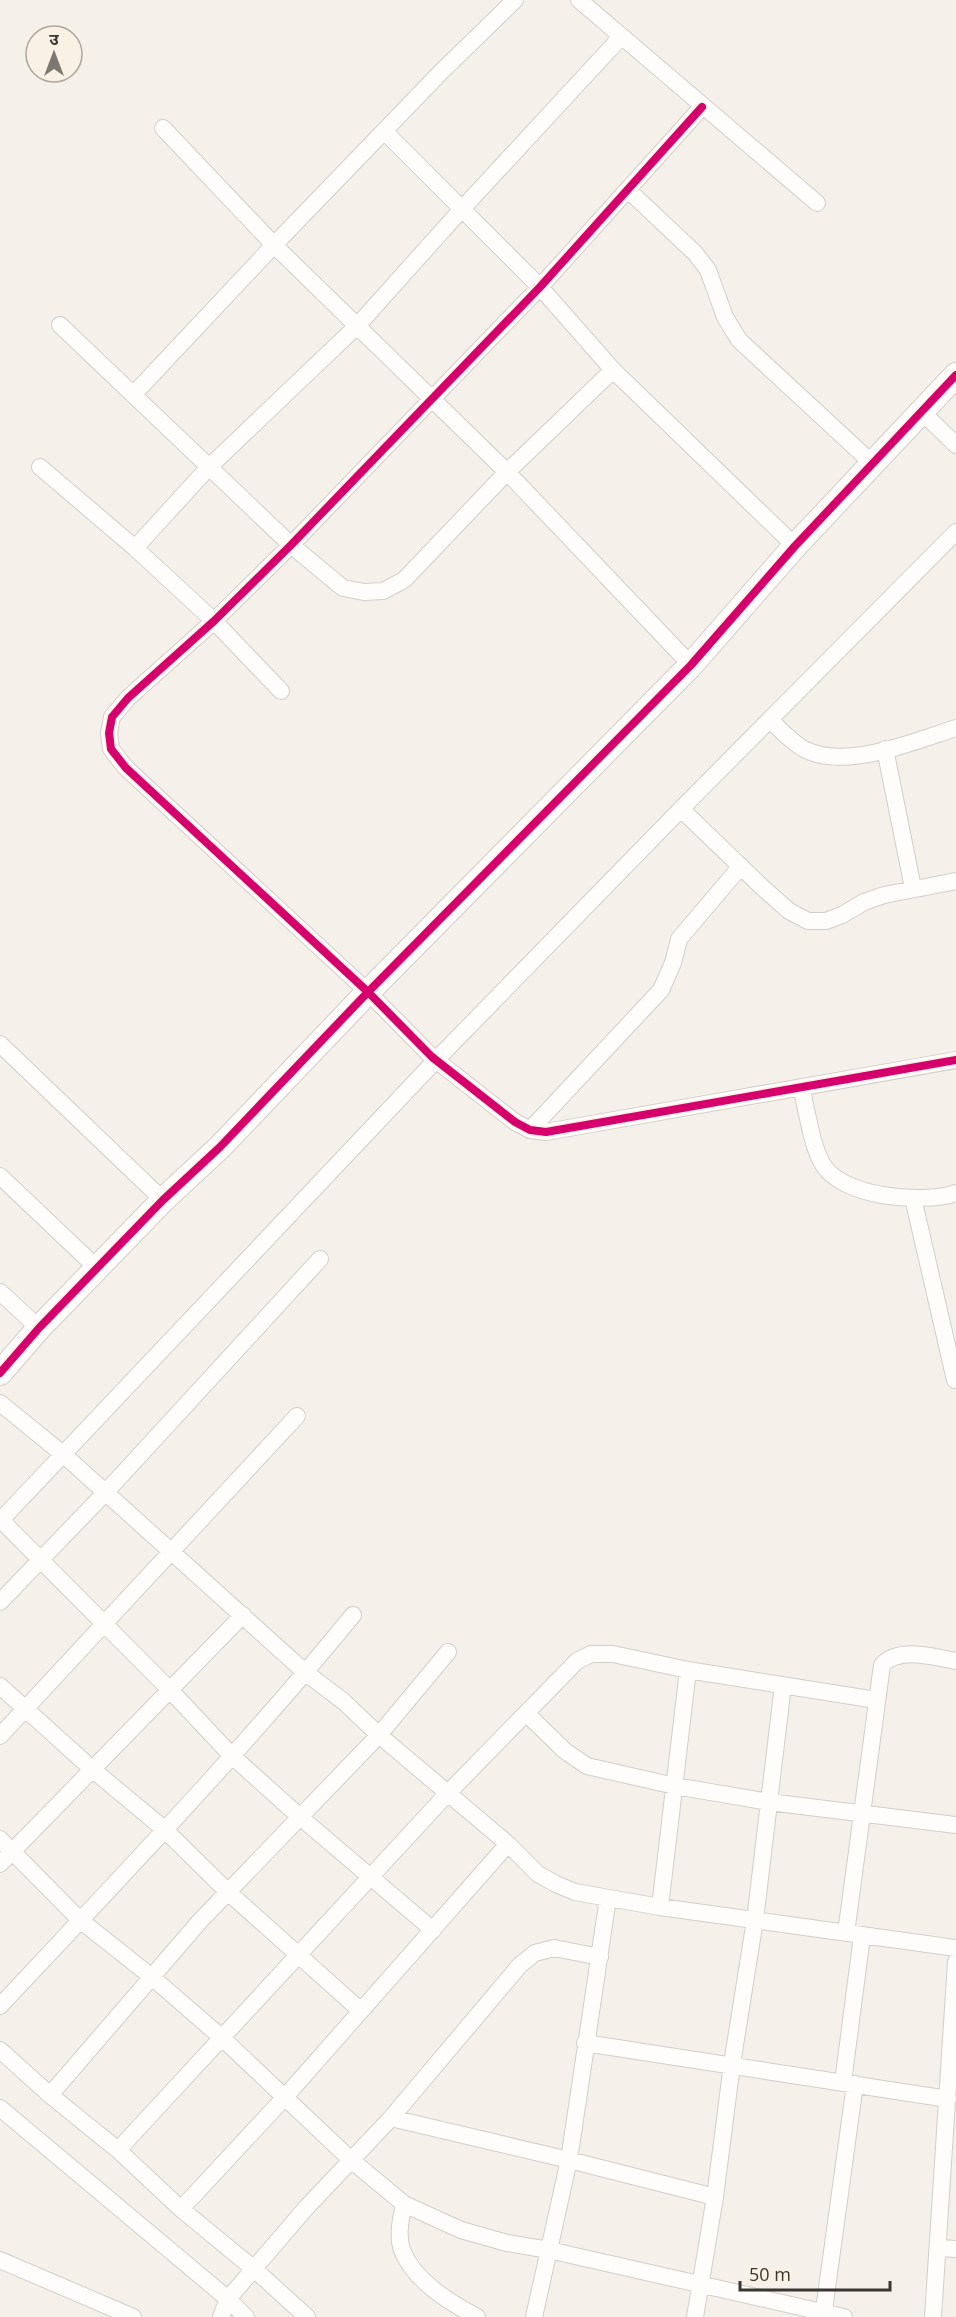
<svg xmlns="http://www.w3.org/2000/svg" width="956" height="2317" viewBox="0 0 956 2317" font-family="'Open Sans','Noto Sans Devanagari',sans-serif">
<rect width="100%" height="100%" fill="#f5f0ea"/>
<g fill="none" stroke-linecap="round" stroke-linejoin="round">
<!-- street casing -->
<g stroke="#d2cec9" stroke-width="18">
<path id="street" d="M579,0L817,203
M702,107L540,287L291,545L214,621L128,698L112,717L109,733L111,749L126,768L368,992L432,1057L515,1122L530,1130L546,1132L956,1060
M163,128L274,245L507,472L691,665
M385,132L540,287L613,370L795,546
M628,190L695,253L708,270L725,317L739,340L873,464
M60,325L291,545L343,588L364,592L383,591L404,580L507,472L613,370
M133,395L274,245L441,72L515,0
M922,412L956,445
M40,467L135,548L214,621L281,691
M135,548L209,467L358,325L461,210L621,37
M770,720C781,730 793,744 806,750C847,770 915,741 956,728
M885,749L913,888
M681,809L763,888L789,911L808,921H826L842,915L864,902L884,895L956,881
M0,1044L163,1200
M801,1087C807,1110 811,1143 822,1163C841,1198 923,1204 956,1193
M530,1130L661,990L673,963L679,939L741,866
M0,1176L98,1269
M913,1198L955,1380
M0,1292L39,1328
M0,1403L64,1455L306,1673L343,1701L379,1735L508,1844L538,1874L556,1884L575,1892L660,1907L956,1948
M1,1520L170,1690L231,1755L300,1817L433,1930
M0,1521L436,1060L681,809L956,532
M0,1602L105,1493L320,1259
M0,1686L92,1769L164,1829L228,1892L361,2011
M526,1713L565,1751L587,1766L675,1786L769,1802L956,1825
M0,1736L297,1416
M0,1839L80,1920L153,1978L221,2037L350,2159L404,2204L461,2230L507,2243L549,2250L844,2317
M0,1864L243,1615
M660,1907L688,1670
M846,1933L882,1665C899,1646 934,1657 956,1661
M0,2006C120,1878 242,1751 353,1615
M585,2043L948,2099
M0,2050L50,2095L118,2150L181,2209L254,2269L307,2317
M843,2082L862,1936
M50,2095L200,1921L379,1735L448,1652
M0,2108L228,2299L246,2317
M391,2118L569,2160L715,2197
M118,2150L448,1793L577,1661L591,1654H613L688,1670L876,1700
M404,2204C401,2218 397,2235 402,2250C414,2281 449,2302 477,2317
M181,2209L285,2097L508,1844
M938,2248L956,2249
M0,2260L133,2317
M221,2317L228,2299L306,2208L391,2118L520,1965L535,1953L554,1948L600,1957
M534,2317L569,2160L608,1898
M695,2317L715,2197L732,2064L755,1920L783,1685
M823,2317L855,2084
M933,2317L956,1962"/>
</g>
<!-- secondary casing -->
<g stroke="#d2cec9" stroke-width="26">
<path id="secondary" d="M0,1373L39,1328L163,1200L220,1147L368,992L691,665L795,546L956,375"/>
</g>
<!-- street -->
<use href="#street" stroke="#fefdfc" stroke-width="16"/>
<!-- secondary -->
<use href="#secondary" stroke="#fefdfc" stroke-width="24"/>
<!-- cycleway casing -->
<g stroke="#faf1e5" stroke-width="11">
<path id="cycleway" d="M702,107L540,287L291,545L214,621L128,698L112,717L109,733L111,749L126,768L368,992L432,1057L515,1122L530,1130L546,1132L956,1060
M0,1373L39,1328L163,1200L220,1147L368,992L691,665L795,546L956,375"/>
</g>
<!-- cycleway -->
<use href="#cycleway" stroke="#d6006c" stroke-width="8"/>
</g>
<!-- north arrow -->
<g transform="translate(54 54)"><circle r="28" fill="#faf1e5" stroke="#ada69d" stroke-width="1.5"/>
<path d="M0-4.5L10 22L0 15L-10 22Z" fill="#7b7772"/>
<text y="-9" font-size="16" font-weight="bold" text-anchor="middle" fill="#3a3631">उ</text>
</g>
<!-- scale -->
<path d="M740 2281v9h150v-9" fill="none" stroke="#3a3631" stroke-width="3"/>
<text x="749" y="2281" font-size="18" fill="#3a3631" stroke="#faf1e5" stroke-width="4.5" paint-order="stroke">50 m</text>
</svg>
